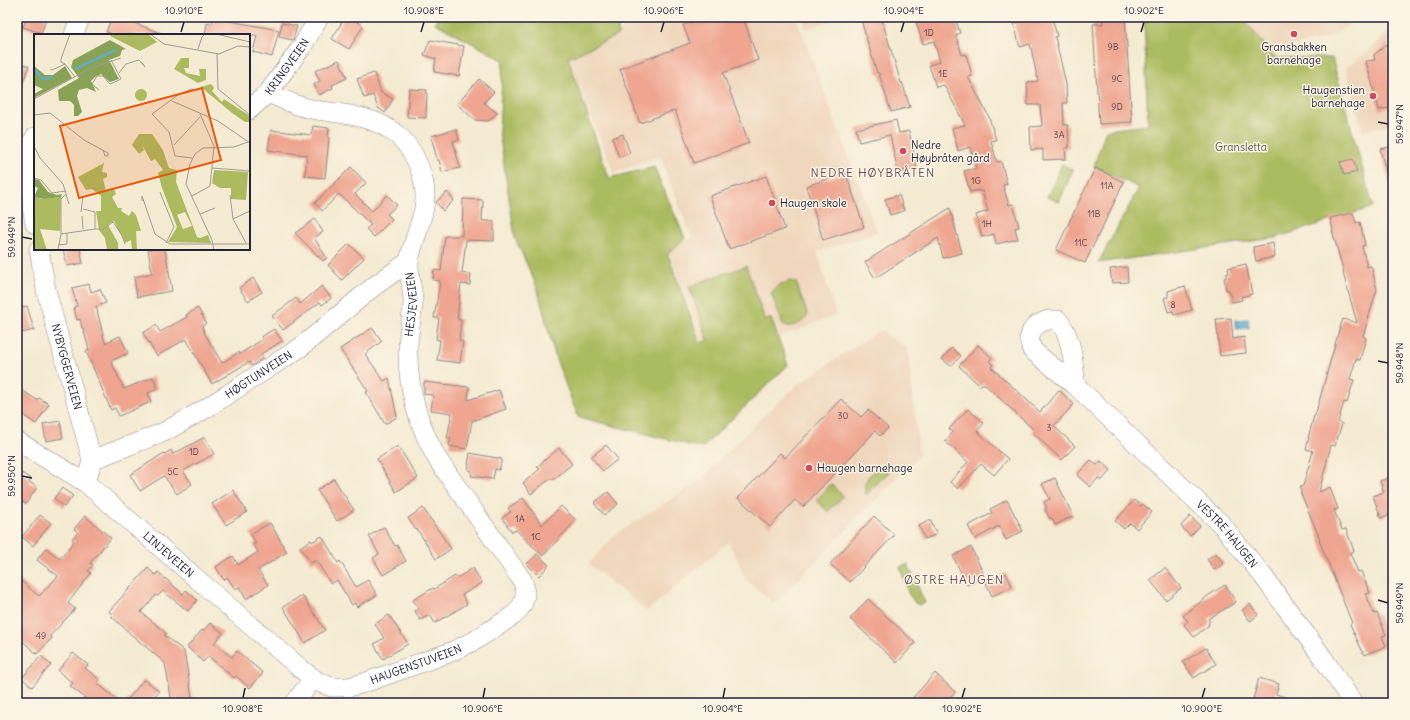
<svg xmlns="http://www.w3.org/2000/svg" width="1410" height="720" viewBox="0 0 1410 720" font-family="Delius,sans-serif">
<rect width="100%" height="100%" fill="#fcf5e5"/>
<filter id="ink" filterUnits="userSpaceOnUse"><feTurbulence type="fractalNoise" baseFrequency=".025" numOctaves="2"/><feDisplacementMap in="SourceGraphic" scale="8" xChannelSelector="R" yChannelSelector="G"/><feConvolveMatrix kernelMatrix="1 2 1 2 8 2 1 2 1" color-interpolation-filters="sRGB"/></filter>
<filter id="wash" filterUnits="userSpaceOnUse"><feTurbulence type="fractalNoise" baseFrequency=".012" numOctaves="4" result="noise"/><feDisplacementMap in="SourceGraphic" scale="16" xChannelSelector="R" yChannelSelector="G"/><feGaussianBlur stdDeviation="0.9" result="paint"/><feColorMatrix in="noise" values="0 0 0 0 0 0 0 0 0 0 0 0 0 0 0 0 0 1.4 0 .05"/><feComposite in="paint" operator="in"/></filter>
<g filter="url(#wash)">
<rect width="100%" height="100%" fill="#f4ebd2"/>
<!-- built -->
<path fill="#efd6bc" d="M631,17H796L877,232L817,252L836,315L780,337L772,315L702,340L668,247L692,238L660,156L614,173L568,58L618,35Z
M802,17H842L806,29Z
M1242,17H1358L1343,29L1325,39L1283,48L1275,58Z
M1390,33H1393V124L1362,131L1346,68L1363,55L1383,37Z
M880,330L908,349L919,455L774,604L746,579L729,542L647,611L589,564L615,535L699,481L758,421L797,385Z"/>
<!-- green -->
<path fill="#abbb5e" stroke="#666e4c" d="M438,17H619L618,35L568,58L609,178L654,167L685,238L668,254L700,343L708,340L689,286L746,266L765,320L771,318L788,365L702,448L578,417L556,359L537,287L515,238L499,131L503,60L435,23Z
M1144,17H1242L1275,58H1332L1373,207L1275,238L1098,263L1139,188L1094,166L1106,130L1148,125Z
M1062,164L1073,170L1059,202L1047,197Z
M790,281L796,282L808,316C801,324 794,327 784,326L771,293L778,285Z
M881,468L889,472L866,495C861,484 869,472 881,468Z
M831,484L843,496L828,512L816,500Z
M908,564L925,603L919,605L915,603L912,598L909,595L900,567Z"/>
<!-- water -->
<path fill="#5dadd7" stroke="#406889" d="M1248,319L1249,328L1236,329L1235,320Z"/>
<g id="blocks">
<!-- building -->
<path fill="#efa590" d="M27,17H47L41,33L23,27Z
M112,17H118L163,34V35H109L110,33L106,32Z
M345,17H360L357,22L363,26L349,49L332,39Z
M706,17H743L758,60L723,73L749,143L694,163L675,110L640,123L620,69L690,43L683,25Z
M860,17H881L901,83L902,82L910,107L891,112L879,73H877Z
M927,17H955L960,33L956,35L962,55L966,54L972,76L968,77L989,117L996,140L991,141L997,162L1001,161L1007,184L1003,185L1009,205L1013,204L1019,227L1015,228L1018,239L996,244L994,234L982,237L976,215L988,211L982,191H979V190L970,192L964,171L976,168L970,147L958,151L952,128L965,125L944,85L936,87L929,65L940,62L934,41L923,44L916,22L927,19Z
M1024,17H1052L1057,36L1055,37L1066,84L1067,103H1063L1064,125H1068L1069,148H1065L1066,159L1043,160V149L1031,150L1030,127L1042,126L1040,105H1028L1027,82L1038,81L1030,44L1020,47L1014,24L1025,21Z
M1102,17H1125L1132,122L1099,124L1093,24H1103Z
M213,18L279,30L272,57L253,52L257,35H205L207,23L212,24Z
M282,23L297,26L293,40L279,37Z
M430,40L464,46L459,76L434,72L436,59L424,55Z
M1387,44L1390,56L1393,55V107L1379,110L1366,61L1375,60L1374,55Z
M339,60L347,78L332,85L333,88L319,95L314,84L320,81L315,71Z
M17,62L29,66L18,95H17Z
M374,73L381,92H380L393,99L385,113L378,108L373,95L364,98L357,79Z
M479,79L494,92L484,102L497,113L489,121L475,120L457,104Z
M409,89L427,90L426,118L407,117Z
M896,120L899,133L909,131L917,168L898,172L890,135L859,142L856,129Z
M313,126L329,128L328,137L329,138L325,178L305,176L307,155L268,150L271,130L311,135Z
M456,129L459,140L453,141L460,168L442,172L439,160H437L431,136Z
M623,134L630,153L619,157L612,138Z
M1393,146V183H1389L1380,149Z
M1353,159L1357,172L1344,175L1340,162Z
M351,167L366,183L355,194L372,211L387,195L397,205L387,214L392,219L374,237L366,229L371,225L339,194L322,211L315,203Z
M1095,168L1124,182L1085,263L1056,250Z
M846,173L864,227L823,240L806,186Z
M766,176L785,229L729,249L710,196Z
M447,192L454,200L443,211L436,202Z
M899,195L904,211L890,215L885,199Z
M463,199L483,200L482,221H494V241L466,240L462,273L471,274L470,285L461,284L457,319L461,320L459,341H463L460,363L437,360L440,340L436,339L439,318H434L440,281L433,280L434,270L441,271L445,236H462Z
M950,208L962,253L943,258L938,238L875,278L865,262Z
M1353,213L1356,223L1360,222L1365,245L1362,246L1367,267L1371,266L1377,289L1363,336L1366,338L1360,360L1356,359L1350,379L1354,380L1347,403L1344,402L1338,422L1342,424L1335,446L1331,445L1319,492L1330,487L1338,509L1334,510L1342,530L1346,529L1354,551L1350,553L1358,572L1361,571L1370,593L1366,594L1374,614L1377,613L1386,635L1382,636L1386,646L1364,655L1350,624L1352,623L1319,540L1320,539L1301,494L1300,487L1303,486L1313,451L1306,449L1309,438H1308L1314,416H1315L1339,330L1343,319L1357,323L1343,273H1344L1332,230H1333L1330,218Z
M315,219L323,232L314,238L327,258L323,261L295,233Z
M1273,243L1275,257L1256,261L1253,247Z
M349,244L364,258L342,280L328,265Z
M63,249H80L83,263L67,266Z
M148,249H165L172,291L137,297L134,277L152,273Z
M1246,264L1252,294L1241,297L1242,300L1232,302L1229,290H1226L1224,278H1226V274L1229,273L1228,268Z
M1127,267L1128,282L1112,283L1110,269Z
M253,278L262,292L248,301L239,288Z
M89,284L91,292L100,289L106,303L96,306L105,343L120,336L128,353L111,361L124,389L153,377L158,389L148,393L151,402L119,416L115,408L111,410L86,351L89,350L83,328H82L80,319L77,320L74,307L77,306L72,288Z
M322,286L331,298L322,305L320,302L283,330L272,316L296,298L300,304Z
M1185,286L1192,310L1174,315L1173,311L1168,312L1164,298L1168,297V291Z
M27,306L34,330L17,334V309Z
M198,308L206,323L202,326L205,334L222,363L239,352L240,354L263,339L261,337L274,329L282,341L261,354L263,358L252,366L249,362L212,384L186,339L157,356L143,333L156,325L160,332L187,317L186,315Z
M1231,318L1233,339L1244,337L1246,353L1220,356L1216,319Z
M372,328L382,341L365,354L384,381L389,378L397,417L385,424L366,392L368,391L340,349Z
M978,345L992,358L989,361L993,365L991,367L1040,412L1059,390L1074,404L1054,426L1075,446L1062,460L1032,432L1034,430L983,383L980,386L959,366Z
M952,348L961,356L951,366L942,359Z
M424,382L469,387L468,400L499,390L506,409L472,421L467,449L449,446L451,438H447L452,413L431,410L433,395L424,394Z
M17,387L37,400L39,398L49,404L36,424L17,411Z
M841,399L861,417L868,410L888,428L880,436L875,431L803,507L795,500L770,527L738,498L780,453L785,458Z
M968,409L984,423L977,431L1008,459L994,475L981,464L958,489L950,482L968,462L945,441L953,432L949,429Z
M60,421L63,438L46,441L43,424Z
M205,437L214,454L183,471L192,484L177,494L164,476L140,491L130,475L164,453L165,454L171,450L173,454Z
M606,445L618,459L603,471L591,457Z
M398,446L418,478L396,492L377,459Z
M559,448L572,464L553,480L551,478L531,494L523,483L540,469L537,467Z
M470,453L502,459L499,470L495,469L493,479L471,476L472,471L468,470L469,464H468Z
M1091,460L1097,465L1101,461L1111,470L1101,481L1098,478L1090,487L1077,475Z
M17,470L31,479L29,482L37,487L26,504L18,499L17,501Z
M1393,476V513L1381,518L1373,496L1384,492L1380,481Z
M1055,478L1073,516L1055,525L1052,518L1050,519L1045,509L1047,508L1044,502L1050,499L1042,484Z
M334,479L354,510L337,521L317,490Z
M62,488L73,496L64,507L54,498Z
M233,490L247,512L226,525L212,504Z
M608,492L618,504L604,515L594,503Z
M523,498L542,525L561,506L576,520L543,556L516,530L512,532L502,518L511,512L508,508Z
M1007,500L1023,531L1006,540L999,526L975,539L968,526L992,513L990,509Z
M1134,500L1141,506L1143,504L1152,512L1137,529L1130,523L1124,529L1115,521Z
M423,508L451,549L436,559L417,529L416,530L408,518Z
M40,515L51,523L33,546L22,537Z
M85,516L111,538L90,563L93,565L88,571L91,573L68,603L75,609L50,636L52,638L37,654L17,636V578L39,596L58,576L37,560L46,548L60,559L74,541L72,539L78,532L74,529Z
M874,516L894,535L850,582L830,564Z
M1190,516L1200,526L1190,536L1181,526Z
M930,520L937,534L925,539L919,526Z
M270,523L287,552L258,570L268,585L246,599L239,587L235,589L227,577L224,580L216,567L233,556L238,565L258,552L253,544L256,543L250,534Z
M384,527L395,546L397,545L406,561L383,575L373,558L379,554L369,536Z
M322,536L338,563L340,561L356,587L368,580L377,595L357,607L355,603L352,605L337,580L331,584L316,560L311,563L300,547L311,540L312,542Z
M971,547L985,577L967,585L953,556Z
M1216,553L1224,564L1214,570L1207,559Z
M537,554L549,565L539,576L527,564Z
M148,568L155,575L158,572L183,594L186,590L197,600L188,611L163,591L158,596L156,595L141,612L166,633L165,636L184,651L193,703H172L165,663L133,636L111,616L112,615L109,611Z
M473,568L482,583L462,595L467,604L435,623L430,615L420,620L415,611L419,609L413,600L433,588L434,589L455,576L457,578Z
M1165,568L1181,588L1166,600L1150,580Z
M1006,573L1012,587L992,596L986,583Z
M1225,585L1236,602L1208,619L1210,621L1208,623L1209,625L1194,637L1184,625L1188,621L1183,616L1209,595Z
M302,595L325,630L305,643L283,607Z
M868,599L915,643L897,663L850,619Z
M1250,604L1258,615L1250,621L1242,610Z
M389,615L408,644L383,659L374,644L384,638L375,624Z
M210,623L223,633L214,643L232,657L237,651L263,673L250,688L236,676L234,678L208,656L203,662L187,647L202,630L203,631Z
M1206,648L1216,664L1194,678L1183,662Z
M73,653L88,665L85,668L100,680L97,683L121,703H81L85,698L70,686L73,683L58,671Z
M41,656L51,665L32,687L22,678Z
M935,673L955,692L944,703H908Z
M1259,678L1279,684L1276,694L1296,701V703H1252Z
M144,679L159,691L149,703H125Z"/>
</g>
</g>
<g filter="url(#ink)">
<use href="#blocks" fill-opacity="0" stroke="#8b8686" stroke-width="1"/>
<g fill="none" stroke-linecap="round" stroke-linejoin="round">
<!-- minor casing -->
<g stroke="#8b8686" stroke-width="20">
<g id="minor">
<path d="M74,35L80,17"/>
<path id="s1" d="M249,110L268,93L303,45L319,17"/>
<path d="M35,137L30,148L32,207L35,224"/>
<path id="s2" d="M39,249L46,290L92,460L89,472"/>
<path id="s3" d="M1076,386C1073,365 1073,337 1058,320H1048L1038,324L1032,330L1029,339L1032,350L1076,386L1222,525L1263,576L1323,658L1353,703"/>
<path id="s4" d="M17,441L86,483L301,669L318,682L332,687H349L364,683L451,652L474,641L514,615C525,604 528,594 522,580L438,460C418,425 407,389 408,348C408,333 412,318 413,303C413,290 409,277 409,264C409,259 411,254 412,249C416,236 421,222 424,208C429,180 414,144 389,129C366,114 337,114 311,109C296,106 282,99 268,93"/>
<path id="s5" d="M92,460L164,432L205,409L301,347L373,287L408,262"/>
<path d="M295,703L313,678"/>
</g>
</g>
<!-- minor -->
<use href="#minor" stroke="#fff" stroke-width="19"/>
</g>
</g>
<!-- ticks -->
<path fill="none" stroke="#22223b" stroke-width="1.5" d="M181,32L184,22M421,32L424,22M661,32L664,22M901,32L904,22M1141,32L1144,22M1378,122L1388,124M22,237L32,239M1378,361L1388,363M22,476L32,478M1378,600L1388,603M243,698L245,688M483,698L485,688M723,698L725,688M962,698L965,688M1202,698L1205,688"/>
<!-- markers -->
<g fill="#d1495b" stroke="#fcf5e5" stroke-width="1.5">
<circle cx="1294" cy="34" r="4"/>
<circle cx="1373" cy="96" r="4"/>
<circle cx="903" cy="151" r="4"/>
<circle cx="772" cy="203" r="4"/>
<circle cx="809" cy="468" r="4"/>
</g>
<g text-anchor="middle" stroke-width="3" stroke-linejoin="round" paint-order="stroke">
<!-- number labels -->
<g font-size="9" fill="#554350">
<text x="929" y="36">1D</text>
<text x="1113" y="50">9B</text>
<text x="943" y="77">1E</text>
<text x="1117" y="82">9C</text>
<text x="1117" y="110">9D</text>
<text x="1059" y="138">3A</text>
<text x="976" y="184">1G</text>
<text x="1107" y="189">11A</text>
<text x="1094" y="217">11B</text>
<text x="987" y="227">1H</text>
<text x="1081" y="246">11C</text>
<text x="1173" y="308">8</text>
<text x="843" y="419">30</text>
<text x="1049" y="431">3</text>
<text x="194" y="455">1D</text>
<text x="173" y="475">5C</text>
<text x="520" y="522">1A</text>
<text x="536" y="540">1C</text>
<text x="41" y="639">49</text>
</g>
<!-- poi labels -->
<g font-size="11" fill="#22223b" stroke="#fcf5e5" text-anchor="start">
<text x="1294" y="51" text-anchor="middle">Gransbakken<tspan x="1294" dy="13">barnehage</tspan></text>
<text x="1365" y="94" text-anchor="end">Haugenstien<tspan x="1365" dy="13">barnehage</tspan></text>
<text x="911" y="149">Nedre<tspan x="911" dy="13">Høybråten gård</tspan></text>
<text x="780" y="207">Haugen skole</text>
<text x="817" y="472">Haugen barnehage</text>
</g>
<!-- street labels -->
<g font-size="11" fill="#22223b" stroke="#fcf5e5">
<text dy="4" stroke="none"><textPath href="#s1" startOffset="58">KRINGVEIEN</textPath></text>
<text dy="4" stroke="none"><textPath href="#s4" startOffset="946">HESJEVEIEN</textPath></text>
<text dy="4" stroke="none"><textPath href="#s2" startOffset="121">NYBYGGERVEIEN</textPath></text>
<text dy="4" stroke="none"><textPath href="#s5" startOffset="188">HØGTUNVEIEN</textPath></text>
<text dy="4" stroke="none"><textPath href="#s3" startOffset="388">VESTRE HAUGEN</textPath></text>
<text dy="4" stroke="none"><textPath href="#s4" startOffset="190">LINJEVEIEN</textPath></text>
<text dy="4" stroke="none"><textPath href="#s4" startOffset="489">HAUGENSTUVEIEN</textPath></text>
</g>
<!-- park labels -->
<g font-size="11" fill="#525847" stroke="#fcf5e5">
<text x="1241" y="151">Gransletta</text>
</g>
<!-- neighbourhood labels -->
<g font-size="12" letter-spacing="1" fill="#6a5059" stroke="#fcf5e5">
<text x="873" y="177">NEDRE HØYBRÅTEN</text>
<text x="954" y="584">ØSTRE HAUGEN</text>
</g>
</g>
<!-- overview -->
<g transform="translate(34 34)">
<rect width="216" height="216" fill="#f4ebd2"/>
<path d="M78,0H114L123,8L106,17L76,2ZM147,24H155V34H150L152,39L166,42L165,35H172V46L164,49L140,35ZM177,50L180,54L178,57L188,68L190,65L216,82V88H211L198,79L167,53ZM101 61a6 6 0 1 1 12 0a6 6 0 1 1-12 0ZM105,100H118L129,116L135,134L143,136L142,148L163,203L166,204L174,201L177,209L134,208L143,193L128,154L124,139L129,136L121,125L117,127L108,111L110,116L105,120L98,111ZM151,178L158,192L149,195L143,181ZM70,129L68,138L73,139V143L69,145L72,157L80,155L82,160L78,163L84,174H88L87,177L95,182L98,177L102,181L107,197H102L103,216H98L97,206L91,209L80,187L74,191L84,209V216H73L71,204L65,196L62,177H67V162L58,155L52,156L44,143ZM180,136L214,138L212,166L197,165V154H186L178,149ZM0,163L9,165L27,163L26,197L6,195L13,216H0Z" fill="#abbb5e" fill-rule="evenodd"/>
<path d="M76,6L92,15L88,16L86,22L75,26L85,45L76,48L67,40L61,43L57,47L62,58L53,54L45,56L43,62L48,78L44,82H40V71L36,67H25L24,56L45,44L37,33L39,26ZM0,32L11,41H19L31,32L38,44L0,64V60L9,55L0,51ZM0,145L5,146L14,158L23,161L28,160L27,163L10,165L0,163L4,154L0,152Z" fill="#88a355"/>
<path fill="none" stroke="#5dadd7" stroke-width="2" d="M0,35L9,45L19,43M41,35L82,16"/>
<path fill="none" stroke="#a09b96" stroke-width="1" d="M116,0L130,10L185,20L204,12L216,13M182,0L216,8M164,15L168,3L171,0M183,19L184,55L216,81M31,30L27,28V25L36,0M16,35L18,36L31,30L41,43M85,39L92,30L105,26L111,33L108,29M65,56L58,50L63,42H69L76,50L87,45L77,26M0,65L57,34L87,24M138,67L184,87L216,109M0,81L16,79L50,106L74,119V122H71L69,116M140,111L166,83M0,112L6,124L29,150L35,170M158,124L141,122L135,98L118,80L144,61L157,55L164,56M178,134L216,137M0,144L7,146L18,159L32,157M126,158L140,193L132,209M196,161L199,185M158,162L176,152L180,112L166,80M108,167V162L121,200L136,210H216M47,178L49,162M166,180L181,174M48,182L49,195M61,195H70L79,188L88,201L91,210M27,200V165L32,160M212,209L199,185L216,177M24,211L33,210V200M24,216L27,200L61,195V178L49,175M180,216L178,206L152,150L156,130L161,120L169,114L200,113L214,108"/>
<path fill="#e8590c" fill-opacity="0.15" stroke="#e8590c" stroke-width="2" d="M168,54L187,126L45,164L26,92Z"/>
<rect width="216" height="216" fill="none" stroke="#22223b" stroke-width="2"/>
</g>
<!-- margin -->
<rect width="1410" height="720" fill="none" stroke="#fcf5e5" stroke-width="44"/>
<rect x="22" y="22" width="1366" height="676" fill="none" stroke="#22223b" stroke-width="1.5"/>
<g font-size="10" text-anchor="middle" fill="#22223b">
<text x="184" y="14">10.910°E</text>
<text x="424" y="14">10.908°E</text>
<text x="664" y="14">10.906°E</text>
<text x="904" y="14">10.904°E</text>
<text x="1144" y="14">10.902°E</text>
<text transform="translate(1399 124) rotate(-90)" y="4">59.947°N</text>
<text transform="translate(11 237) rotate(-90)" y="4">59.949°N</text>
<text transform="translate(1399 363) rotate(-90)" y="4">59.948°N</text>
<text transform="translate(11 476) rotate(-90)" y="4">59.950°N</text>
<text transform="translate(1399 603) rotate(-90)" y="4">59.949°N</text>
<text x="243" y="712">10.908°E</text>
<text x="483" y="712">10.906°E</text>
<text x="723" y="712">10.904°E</text>
<text x="962" y="712">10.902°E</text>
<text x="1202" y="712">10.900°E</text>
</g>
</svg>
